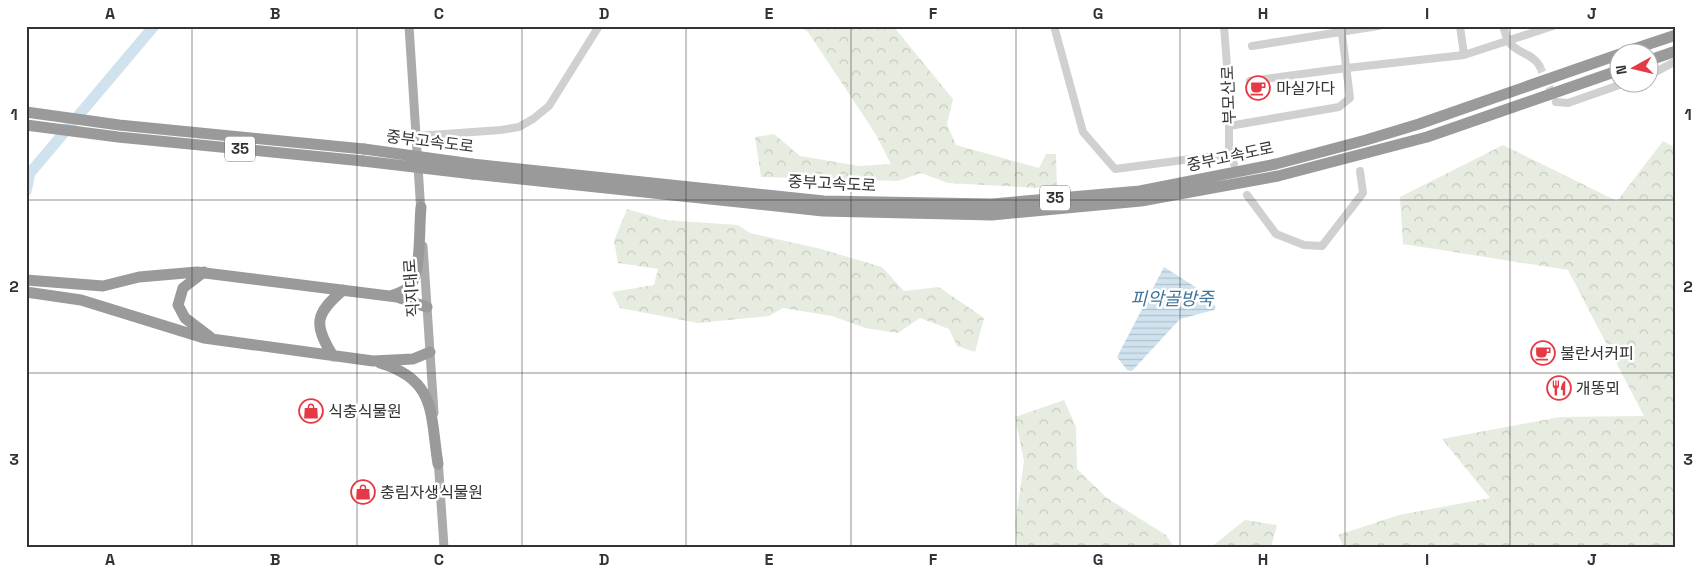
<svg xmlns="http://www.w3.org/2000/svg" width="1702" height="573" viewBox="0 0 1702 573" font-family="'Space Grotesk','Noto Sans KR',sans-serif">
<defs>
<pattern id="forest-crowns" width="20" height="18" patternUnits="userSpaceOnUse" patternTransform="scale(1.25)"><rect width="20" height="18" fill="#e6ecdf"/><path d="M2 6a3 3 0 1 1 6 0M12 15a3 3 0 1 1 6 0" fill="none" stroke="#c6cbc0"/></pattern>
<pattern id="water-rules" width="6" height="5" patternUnits="userSpaceOnUse" patternTransform="scale(1.25)"><rect width="6" height="5" fill="#cfe2ee"/><path d="M0 2.5h6" fill="none" stroke="#b2c2cd"/></pattern>
</defs>
<rect width="100%" height="100%" fill="#fff"/>
<!-- forest -->
<path fill="url(#forest-crowns)" d="M799,26H893L953,99L947,124L956,145L1039,168L1046,154H1056L1057,189L948,183L921,173L898,181L761,177L755,137L774,134L800,156L859,166L891,164L875,133L808,32Z
M1663,141L1676,148V547H1344L1338,535L1399,515L1490,498L1442,439L1560,417L1644,416L1568,270L1403,244L1400,197L1503,145L1617,201Z
M627,209L665,220L738,225L750,233L821,249L882,267L904,291L939,287L984,318L975,352L957,346L949,329L920,318L898,333L865,328L832,316L783,308L769,316L698,323L620,308L612,292L654,285L658,269L618,263L614,241Z
M1064,400L1076,427L1077,469L1107,498L1166,535L1174,547H1018L1015,525L1024,461L1015,417Z
M1245,520L1277,525L1271,547H1211Z"/>
<!-- water -->
<path fill="url(#water-rules)" d="M1164,267L1200,290L1216,307L1214,310L1180,319L1132,371L1127,370L1117,357Z"/>
<g fill="none" stroke-linecap="round" stroke-linejoin="round">
<!-- river -->
<path stroke="#cfe2ee" stroke-width="11" d="M26,191L30,173L154,26"/>
<!-- minor-tunnel -->
<path stroke="#d6d6d6" stroke-width="8" stroke-dasharray="8 4" stroke-linecap="butt" d="M1539,65L1554,97"/>
<!-- minor -->
<path stroke="#d0d0d0" stroke-width="8" d="M1054,26L1083,132L1115,169L1229,154
M1224,26L1229,93V154L1234,164
M1460,26L1464,55
M1503,26C1505,31 1506,38 1509,42C1516,53 1532,53 1539,65
M1252,46L1378,26
M1650,75L1676,61
M1250,81L1347,68L1464,55L1553,26
M1556,102L1568,103L1628,82
M1229,126L1339,107L1350,98L1341,26
M416,136L501,130L519,127L533,119L549,106L599,26
M1247,195L1276,234L1304,245L1322,246L1363,193L1360,171"/>
<!-- major -->
<path stroke="#ababab" stroke-width="9" d="M409,26L421,213
M423,246L434,413
M438,458L444,547"/>
<!-- highway -->
<path stroke="#9a9a9a" stroke-width="11" d="M1625,52L1676,35
M1650,60L1676,51
M26,112L119,125L364,149
M26,125L118,137L363,161
M472,164L824,201L992,204L1140,191L1276,164L1366,140L1419,124L1620,54
M473,174L823,211L992,215L1141,201L1278,176L1427,137L1620,70
M204,272L183,288L178,305L185,318L210,337
M26,280L103,286L139,277L197,272L397,297L427,307
M26,292L81,300L204,338L373,361L413,359L430,352
M390,296C399,293 409,290 413,281C421,264 419,227 421,207
M333,356C313,324 315,314 343,290
M380,363C437,380 430,414 438,464"/>
<!-- highway-bridge -->
<path stroke="#9a9a9a" stroke-width="11" d="M364,149L472,164
M363,161L473,174"/>
</g>
<!-- grid -->
<path fill="none" stroke="#333" stroke-width="1" stroke-opacity="0.55" d="M192,26V547M357,26V547M522,26V547M686,26V547M851,26V547M1016,26V547M1180,26V547M1345,26V547M1510,26V547M26,200H1676M26,373H1676"/>
<!-- icons -->
<defs>
<g id="cafe-ring" transform="scale(1.25)"><circle r="9.5" fill="#fff" stroke="#e63946" stroke-width="1.5"/><path d="M-5.5-4.5H6V0H3Q3 3.5 0 3.5H-2.5Q-5.5 3.5-5.5 0ZM3-3.2v2h1.7v-2ZM-6 4.5H4V6H-6Z" fill="#e63946"/></g>
<g id="restaurant-ring" transform="scale(1.25)"><circle r="9.5" fill="#fff" stroke="#e63946" stroke-width="1.5"/><path d="M-5-6h1v4h1v-4h1v4h1v-4h1v5L-1.5 .5V6h-2V.5L-5-1ZM5-6V6H3V1.5H1.5Q1.5-4 5-6Z" fill="#e63946"/></g>
<g id="shop-ring" transform="scale(1.25)"><circle r="9.5" fill="#fff" stroke="#e63946" stroke-width="1.5"/><path d="M-5-2.5h2.3a2.7 3.5 0 0 1 5.4 0H5L5.5 6h-11ZM-1.5-2.5h3a1.5 2.3 0 0 0-3 0Z" fill="#e63946"/></g>
</defs>
<g fill-rule="evenodd">
<use href="#cafe-ring" x="1258" y="88"/>
<use href="#cafe-ring" x="1543" y="353"/>
<use href="#restaurant-ring" x="1559" y="388"/>
<use href="#shop-ring" x="311" y="411"/>
<use href="#shop-ring" x="363" y="492"/>
</g>
<g text-anchor="middle" stroke-width="5" stroke-linejoin="round" paint-order="stroke">
<!-- shield labels -->
<g fill="#fff" stroke="#707070" stroke-width="1">
<rect x="225" y="136.5" width="30" height="25" rx="4"/>
<rect x="1040" y="185.5" width="30" height="25" rx="4"/>
</g>
<g font-size="15" font-weight="bold" fill="#333">
<text x="240" y="154">35</text>
<text x="1055" y="203">35</text>
</g>
<!-- poi labels -->
<g font-size="16" fill="#333" stroke="#fff" text-anchor="start">
<text x="1276" y="94">마실가다</text>
<text x="1560" y="359">불란서커피</text>
<text x="1576" y="394">개똥뫼</text>
<text x="328" y="417">식충식물원</text>
<text x="380" y="498">충림자생식물원</text>
</g>
<!-- street labels -->
<g font-size="16" fill="#333" stroke="#fff">
<text transform="translate(1228 95) rotate(-92)" y="6">부모산로</text>
<text transform="translate(430 141) rotate(7)" y="6">중부고속도로</text>
<text transform="translate(1230 156) rotate(-12)" y="6">중부고속도로</text>
<text transform="translate(832 183) rotate(3)" y="6">중부고속도로</text>
<text transform="translate(411 288) rotate(-94)" y="6">직지대로</text>
</g>
<!-- water labels -->
<g font-size="18" font-style="italic" fill="#3f7597" stroke="#fff">
<text x="1172" y="305">피악골방죽</text>
</g>
</g>
<!-- border -->
<rect width="1702" height="573" fill="none" stroke="#ffffff" stroke-width="55"/>
<!-- north arrow -->
<g transform="translate(1634 68) rotate(262)"><circle r="24" fill="#ffffff" stroke="#adadad"/>
<path d="M0-4L9 19L0 12L-9 19Z" fill="#e63946"/>
<text y="-8" font-size="14" font-weight="bold" text-anchor="middle" fill="#333333">N</text>
</g>
<rect x="28" y="28" width="1646" height="518" fill="none" stroke="#333" stroke-width="2"/>
<g font-size="16" text-anchor="middle" font-weight="bold" fill="#333">
<text x="110" y="19">A</text>
<text x="275" y="19">B</text>
<text x="439" y="19">C</text>
<text x="604" y="19">D</text>
<text x="769" y="19">E</text>
<text x="933" y="19">F</text>
<text x="1098" y="19">G</text>
<text x="1263" y="19">H</text>
<text x="1427" y="19">I</text>
<text x="1592" y="19">J</text>
<text x="14" y="120">1</text>
<text x="1688" y="120">1</text>
<text x="14" y="292">2</text>
<text x="1688" y="292">2</text>
<text x="14" y="465">3</text>
<text x="1688" y="465">3</text>
<text x="110" y="565">A</text>
<text x="275" y="565">B</text>
<text x="439" y="565">C</text>
<text x="604" y="565">D</text>
<text x="769" y="565">E</text>
<text x="933" y="565">F</text>
<text x="1098" y="565">G</text>
<text x="1263" y="565">H</text>
<text x="1427" y="565">I</text>
<text x="1592" y="565">J</text>
</g>
</svg>
